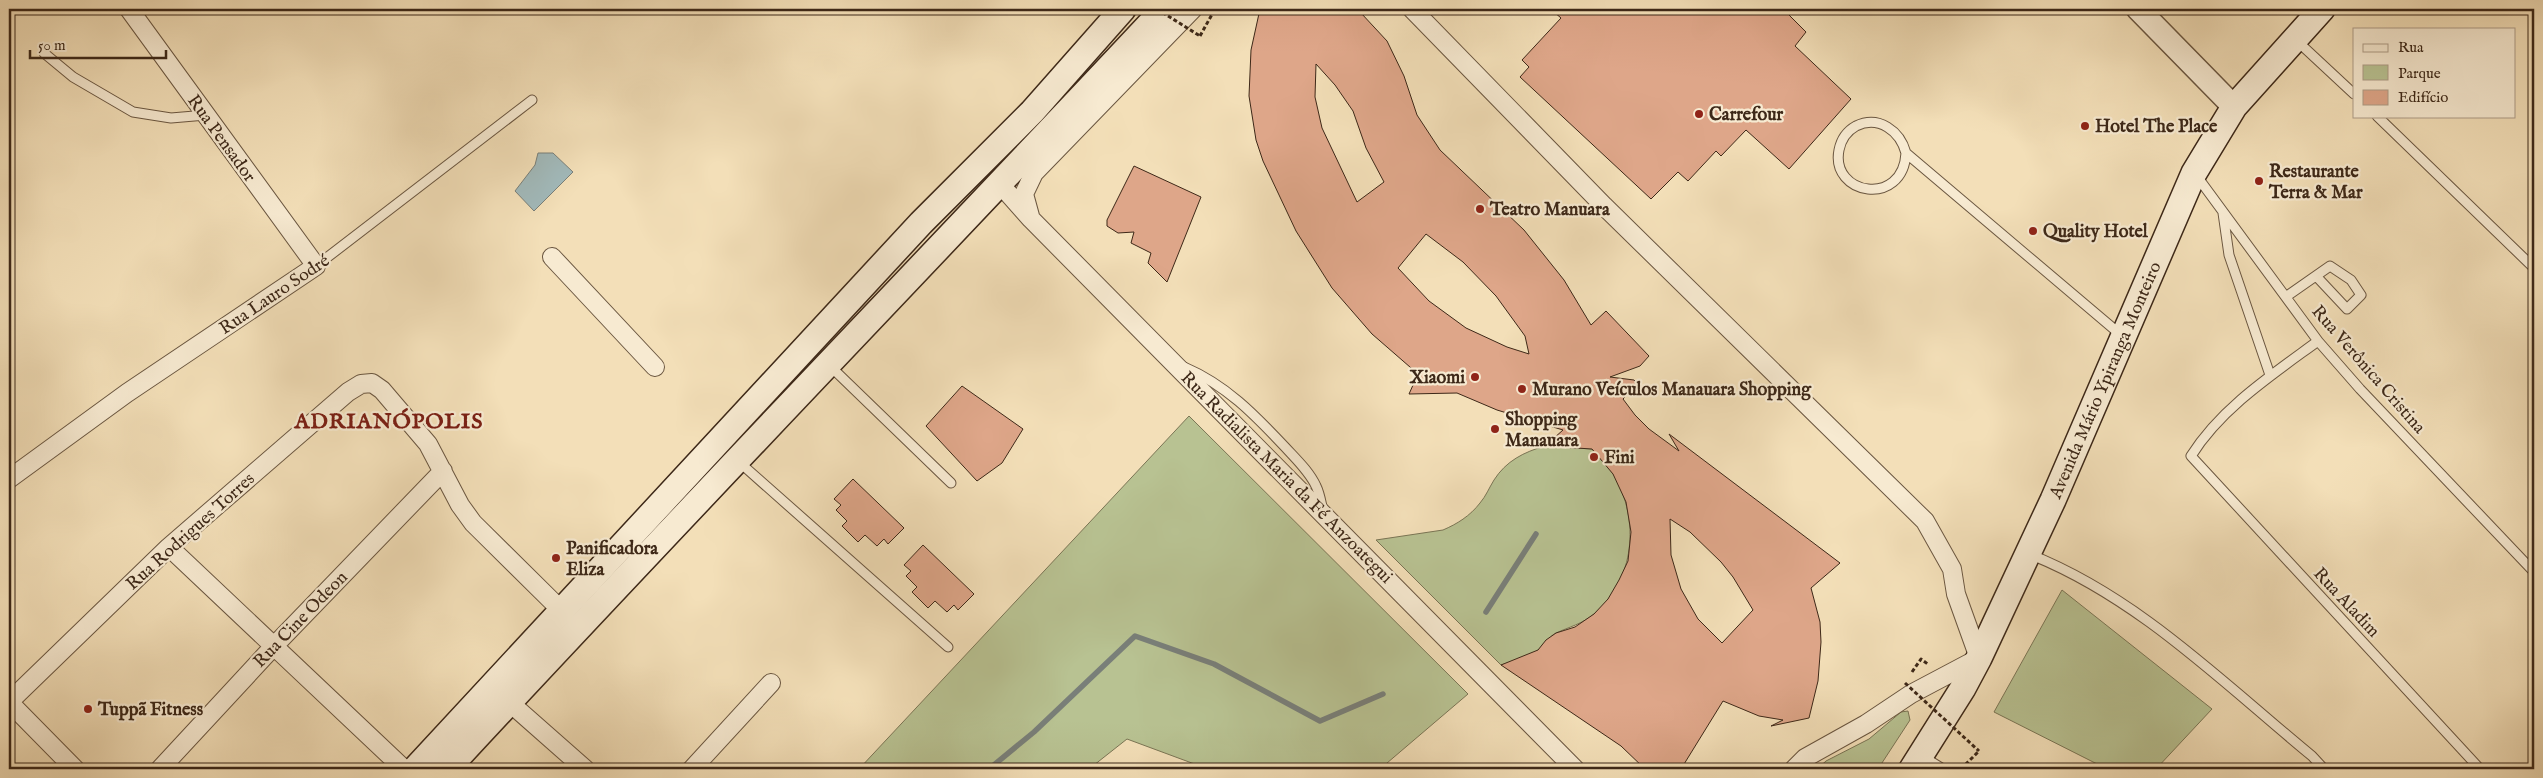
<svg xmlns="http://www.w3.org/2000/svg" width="2543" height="778" viewBox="0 0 2543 778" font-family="'IM FELL English',serif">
<rect width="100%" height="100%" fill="#f3dfb8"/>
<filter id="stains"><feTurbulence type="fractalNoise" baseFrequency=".004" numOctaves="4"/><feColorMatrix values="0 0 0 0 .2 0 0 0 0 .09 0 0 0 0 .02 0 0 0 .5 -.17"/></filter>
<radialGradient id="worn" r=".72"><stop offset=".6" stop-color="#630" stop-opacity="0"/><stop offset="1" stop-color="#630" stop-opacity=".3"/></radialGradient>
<!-- green -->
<path fill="#b8c292" stroke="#7a7555" d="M1189,416L1468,694L1380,769H1208L1127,739L1089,769H859Z
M1545,446L1592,449C1599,457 1608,466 1614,475C1640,520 1635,580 1594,614C1582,624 1569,627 1556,633C1548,637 1544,646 1537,651C1526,657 1513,661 1501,665L1376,540L1443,530C1457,524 1470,516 1480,503C1486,496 1489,488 1494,480C1506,461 1524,452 1545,446Z
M2062,590L2212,709L2156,769H2107L1994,712Z
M1908,711L1910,720L1878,769H1817L1826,761L1869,739L1901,712Z"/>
<!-- water -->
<path fill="#a1b9ba" stroke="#797f79" d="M538,153H553L573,172L534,211L515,191L535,165Z"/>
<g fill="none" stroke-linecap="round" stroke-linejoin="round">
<!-- stream -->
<path stroke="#797f79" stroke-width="5.5" d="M1486,612L1536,534
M989,769L1034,732L1135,636L1214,664L1320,721L1383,694"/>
</g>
<!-- building -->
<path fill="#dea689" stroke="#3d2818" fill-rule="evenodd" d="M1260,9H1356L1361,13L1387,41L1404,76L1417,115L1440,150L1524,230L1564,280L1591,325L1606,311L1649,356L1640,366L1610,377L1634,380L1638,384L1623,399L1635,415L1649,429L1679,451L1669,434L1840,563L1811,588L1820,622L1821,642L1818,681L1809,718L1771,726L1783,720L1759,716L1723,701L1681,769H1645L1621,746L1501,665L1538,650L1546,640L1556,633L1575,627L1594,614L1608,599L1619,580L1628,561L1631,532L1626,502L1613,474L1592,449L1545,446L1563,430L1497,410L1457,393L1409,394L1418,374L1372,334L1332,288L1296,231L1263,161L1256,140L1249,96L1251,50ZM1316,64L1335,85L1353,111L1366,148L1384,182L1357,202L1322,128L1315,97ZM1426,234L1463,262L1496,296L1525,336L1529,354L1507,347L1466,328L1429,301L1398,268ZM1670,519L1690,532L1721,562L1733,577L1753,610L1722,643L1698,619L1681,589L1671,555Z
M1557,9H1783L1806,32L1795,46L1851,99L1789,169L1746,130L1721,156L1716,151L1688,181L1678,172L1651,199L1520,77L1529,67L1522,60L1561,18L1554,12Z
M1134,166L1201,197L1167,282L1148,263L1151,253L1131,243L1134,232L1118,233L1107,226V220Z
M962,386L1023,429L1002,463L977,481L926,426Z
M853,479L904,528L888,544L884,539L877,546L865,535L858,542L842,526L847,521L836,510L841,505L834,499Z
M923,545L974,594L958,610L954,605L947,612L935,601L928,608L912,592L917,587L906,576L911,571L904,565Z"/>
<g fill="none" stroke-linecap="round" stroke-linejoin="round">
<!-- service casing -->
<g stroke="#6a5640" stroke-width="11">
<path id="service" d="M2296,40L2354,94
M44,53L73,77L133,112L171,118L206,115
M2377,116L2534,268
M1906,153C1903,208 1830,195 1839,150C1841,140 1847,131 1856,126C1879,115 1900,131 1906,153L2121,335
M2196,175L2318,341L2360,389L2534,572
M2223,213L2229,255L2270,375
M316,266L532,100
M2287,296L2330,266L2351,280L2361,295L2347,309L2317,277
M2318,341C2273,374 2221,408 2191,456L2480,769
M829,365L951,483
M1184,367C1226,385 1254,414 1285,447C1296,459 1309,471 1316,486C1320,494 1321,503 1323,511
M738,461L948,647
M2029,554C2138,597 2223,683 2312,756L2324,769
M1922,756L1943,769"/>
</g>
<!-- minor casing -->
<g stroke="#6a5640" stroke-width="20">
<path id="minor" d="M1412,9L1604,206L1925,521L1952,569L1956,594L1979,658L1911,694L1866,724L1805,758L1794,769
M1000,184L1031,219L1575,769
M1030,216L1024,194L1034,173L1193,9
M552,257L655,367
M9,479L127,393L316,266L129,9
M169,547L404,769
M9,702L169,547L348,392L361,384L372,383L382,390L428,444L460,505L473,523L561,610
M9,702L75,769
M509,702L585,769
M160,769L274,646L443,471
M692,769L771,683"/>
</g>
<!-- tertiary casing -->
<g stroke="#6a5640" stroke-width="25">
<path id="tertiary" d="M2138,9L2234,107"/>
</g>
<!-- secondary casing -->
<g stroke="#3d2818" stroke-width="28">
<g id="secondary">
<path d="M415,769L921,223L1032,112L1123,9"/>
<path d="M447,769C684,513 926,263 1164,9"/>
<path id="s1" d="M1912,769L1963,688L1979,658L2053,500L2194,173L2234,107L2322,9"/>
</g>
</g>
<!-- path -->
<path stroke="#3d2818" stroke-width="3" stroke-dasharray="4 2.5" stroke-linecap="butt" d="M1200,36L1215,9
M1912,672L1921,659L1929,665
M1961,769L1979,751"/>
<!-- service -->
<use href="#service" stroke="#f7ead1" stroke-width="9"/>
<!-- minor -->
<use href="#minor" stroke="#f7ead1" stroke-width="18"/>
<!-- tertiary -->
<use href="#tertiary" stroke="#f7ead1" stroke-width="22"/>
<!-- secondary -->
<use href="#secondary" stroke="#f7ead1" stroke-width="25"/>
<!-- path-bridge -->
<path stroke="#3d2818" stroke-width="3" stroke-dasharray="4 2.5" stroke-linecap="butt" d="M1157,9L1200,36
M1905,683L1979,751"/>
</g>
<!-- markers -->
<g fill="#8f2418" stroke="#f7ead1" stroke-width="2">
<circle cx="1699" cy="114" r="5"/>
<circle cx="2085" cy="126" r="5"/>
<circle cx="2259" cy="181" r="5"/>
<circle cx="1480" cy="209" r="5"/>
<circle cx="2033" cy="231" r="5"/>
<circle cx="1475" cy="377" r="5"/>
<circle cx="1522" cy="389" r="5"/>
<circle cx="1495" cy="429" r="5"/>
<circle cx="1594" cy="457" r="5"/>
<circle cx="556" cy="558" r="5"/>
<circle cx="88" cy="709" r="5"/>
</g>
<g text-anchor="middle" stroke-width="4.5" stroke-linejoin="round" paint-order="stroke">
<!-- poi labels -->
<g font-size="18" font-weight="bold" fill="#3d2818" stroke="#f7ead1" text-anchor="start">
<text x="1709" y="120">Carrefour</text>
<text x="2095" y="132">Hotel The Place</text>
<text x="2269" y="177">Restaurante<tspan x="2269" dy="21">Terra &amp; Mar</tspan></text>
<text x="1490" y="215">Teatro Manuara</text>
<text x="2043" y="237">Quality Hotel</text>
<text x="1465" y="383" text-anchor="end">Xiaomi</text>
<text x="1532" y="395">Murano Veículos Manauara Shopping</text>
<text x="1505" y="425">Shopping<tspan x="1505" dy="21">Manauara</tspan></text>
<text x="1604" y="463">Fini</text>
<text x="566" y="554">Panificadora<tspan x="566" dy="21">Eliza</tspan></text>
<text x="98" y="715">Tuppã Fitness</text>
</g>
<!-- street labels -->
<g font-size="18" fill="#3d2818" stroke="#f7ead1">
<text transform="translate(222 138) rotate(54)" y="6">Rua Pensador</text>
<text transform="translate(274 294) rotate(-34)" y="6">Rua Lauro Sodré</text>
<text transform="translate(2369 369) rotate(49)" y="6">Rua Verônica Cristina</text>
<text dy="6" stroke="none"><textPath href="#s1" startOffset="435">Avenida Mário Ypiranga Monteiro</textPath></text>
<text transform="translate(1287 477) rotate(45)" y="6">Rua Radialista Maria da Fé Anzoategui</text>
<text transform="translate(190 531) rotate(-42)" y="6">Rua Rodrigues Torres</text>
<text transform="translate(2347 602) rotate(47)" y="6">Rua Aladim</text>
<text transform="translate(300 619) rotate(-46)" y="6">Rua Cine Odeon</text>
</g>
<!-- district labels -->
<g font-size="22" font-weight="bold" letter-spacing="1" fill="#7a1f14" stroke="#f7ead1">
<text x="389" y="428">ADRIANÓPOLIS</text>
</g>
</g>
<!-- margin -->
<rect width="2543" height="778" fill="none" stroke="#f3dfb8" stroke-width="30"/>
<rect x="10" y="10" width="2523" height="758" fill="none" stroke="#3d2818" stroke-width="2.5"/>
<rect x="15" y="15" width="2513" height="748" fill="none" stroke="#3d2818"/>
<!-- legend -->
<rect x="2353" y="28" width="162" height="90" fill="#f7ead1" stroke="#ad9c87"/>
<rect x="2363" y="44" width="25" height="8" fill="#f7ead1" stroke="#ad9c87"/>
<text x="2398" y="52" font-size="15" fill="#3d2818">Rua</text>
<rect x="2363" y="65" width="25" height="15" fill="#b8c292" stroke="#ad9c87"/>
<text x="2398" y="78" font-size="15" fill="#3d2818">Parque</text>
<rect x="2363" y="90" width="25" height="15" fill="#dea689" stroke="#ad9c87"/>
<text x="2398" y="102" font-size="15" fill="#3d2818">Edifício</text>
<!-- scale -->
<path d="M30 50v8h136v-8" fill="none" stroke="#3d2818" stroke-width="2.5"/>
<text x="38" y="50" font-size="15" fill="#3d2818" stroke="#f7ead1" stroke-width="4" paint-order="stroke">50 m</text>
<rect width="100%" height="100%" filter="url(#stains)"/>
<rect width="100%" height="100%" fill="url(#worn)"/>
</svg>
